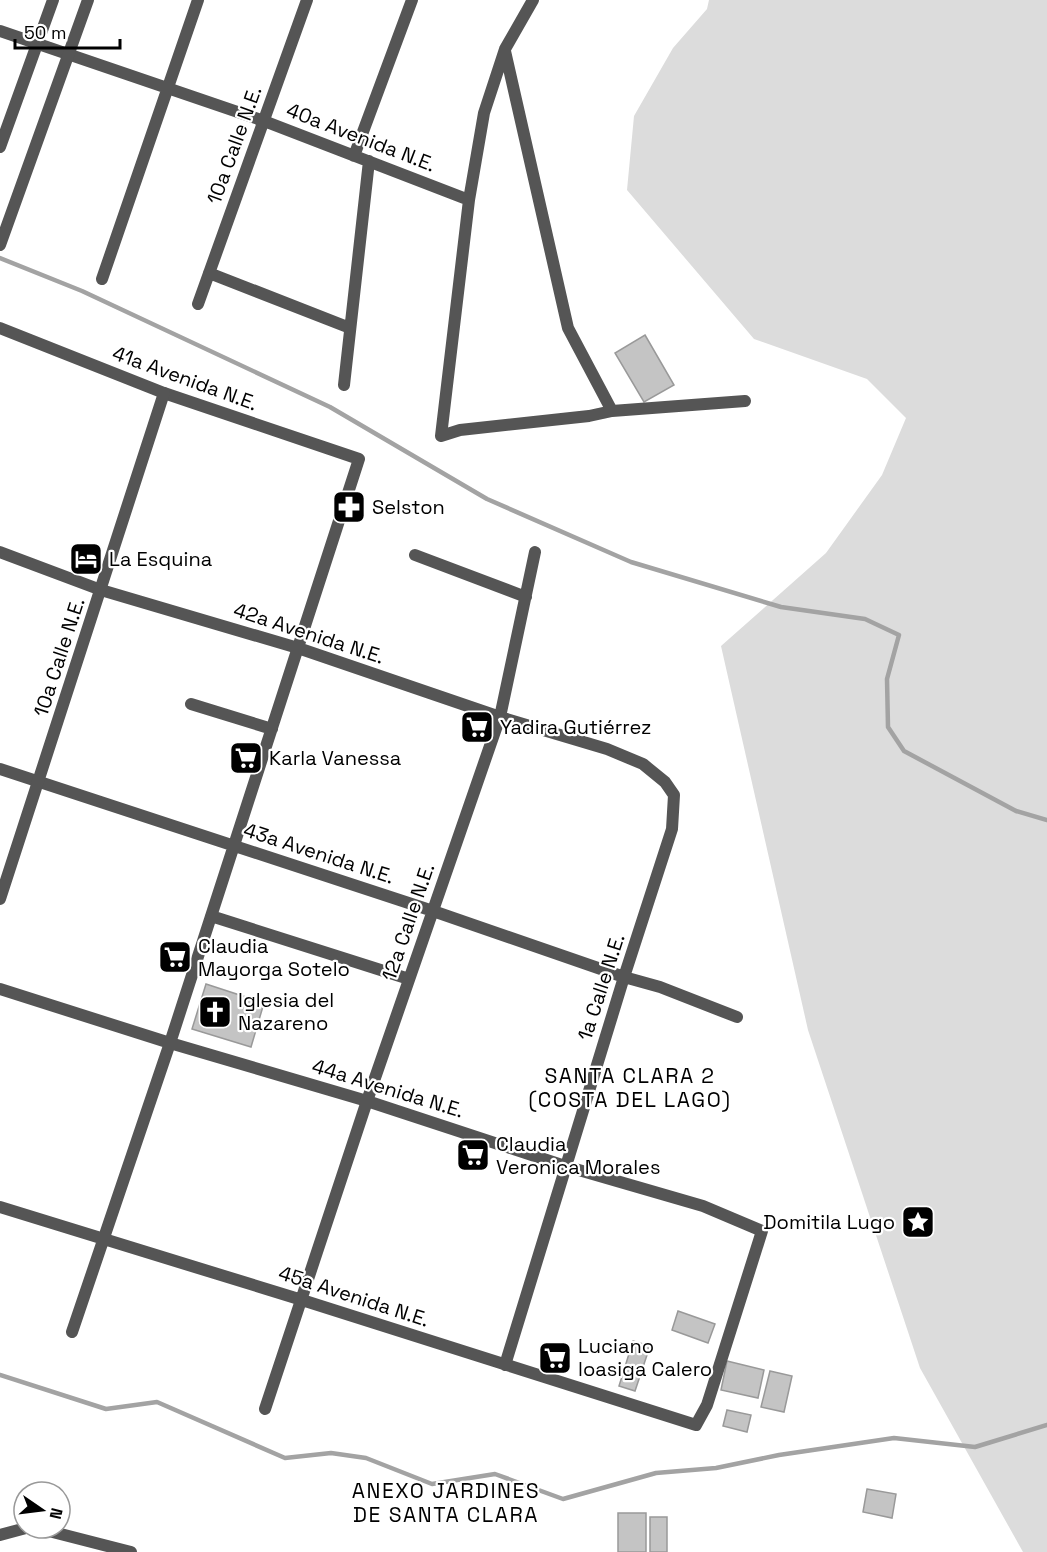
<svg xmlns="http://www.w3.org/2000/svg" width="1047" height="1552" viewBox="0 0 1047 1552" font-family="'Space Grotesk',sans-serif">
<rect width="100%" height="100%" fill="#fff"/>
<!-- green -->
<path fill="#dcdcdc" d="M709,0H1047V1552H1023L920,1368L808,1030L721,646L826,553L882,475L906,418L867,379L754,339L627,190L634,116L673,48L707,9Z"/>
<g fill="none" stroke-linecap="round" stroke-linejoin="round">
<!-- stream -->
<path stroke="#a3a3a3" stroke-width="4.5" d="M0,258L82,291L330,407L487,499L631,562L781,607L865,619L899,635L887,679L888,727L904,751L1016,811L1047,820
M0,1375L106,1409L157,1402L285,1458L331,1453L366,1458L432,1484L495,1474L563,1499L656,1473L716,1468L779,1455L894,1438L975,1447L1047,1425"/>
</g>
<!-- building -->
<path fill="#c4c4c4" stroke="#999" stroke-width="1.5" d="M645,335L674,385L644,402L615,353Z
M206,984L264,1003L251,1047L192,1029Z
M678,1311L715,1324L708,1343L672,1330Z
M633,1341L650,1346L635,1391L619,1386Z
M727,1361L764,1370L758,1398L721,1390Z
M770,1371L792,1376L784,1412L761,1407Z
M727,1410L751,1415L747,1432L723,1426Z
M867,1489L896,1494L892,1518L863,1512Z
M618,1513H646V1552H618Z
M650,1517H667V1552H650Z"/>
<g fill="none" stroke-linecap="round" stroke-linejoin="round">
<!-- minor -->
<path stroke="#555" stroke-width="12" d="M533,0L505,49L484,113L469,200L441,436L460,430L589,416L612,411L745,401
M0,31L264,121L469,200
M505,51L568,328L612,411
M354,156L412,0
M209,273L350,328
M102,279L198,0
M198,304L307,0
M344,385L369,161
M0,552L101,590L298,648L500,717L607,749L643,764L665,782L674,795L672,829L624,977L505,1365
M415,555L526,597
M191,704L272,729
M0,769L433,911L624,977L660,987L737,1017
M211,916L409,979
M0,989L170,1043L367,1101L565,1166L703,1206L762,1231L707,1405L696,1425L302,1300L0,1207
M72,1332L170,1043L359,459L164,393
M265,1409L367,1101L500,717L535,552
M37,1528L131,1552
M0,1535L26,1528"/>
<!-- tertiary -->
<path stroke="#555" stroke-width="12" d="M0,147L53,0
M0,245L88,0
M0,328L164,393L0,899"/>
</g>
<!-- icons -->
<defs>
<g id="pharmacy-square" transform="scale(1.725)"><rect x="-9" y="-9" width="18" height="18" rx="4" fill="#000" stroke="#fff"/><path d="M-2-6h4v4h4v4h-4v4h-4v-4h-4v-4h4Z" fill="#fff"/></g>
<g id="hotel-square" transform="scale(1.725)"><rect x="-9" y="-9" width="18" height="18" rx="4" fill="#000" stroke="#fff"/><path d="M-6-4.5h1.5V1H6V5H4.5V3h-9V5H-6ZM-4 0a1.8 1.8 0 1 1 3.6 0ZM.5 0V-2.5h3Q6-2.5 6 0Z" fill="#fff"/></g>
<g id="supermarket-square" transform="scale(1.725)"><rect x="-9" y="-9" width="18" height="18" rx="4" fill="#000" stroke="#fff"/><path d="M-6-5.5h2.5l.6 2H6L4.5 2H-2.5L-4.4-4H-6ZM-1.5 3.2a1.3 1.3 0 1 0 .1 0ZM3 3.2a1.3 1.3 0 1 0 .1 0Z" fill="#fff"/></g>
<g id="church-square" transform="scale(1.725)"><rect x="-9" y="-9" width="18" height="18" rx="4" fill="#000" stroke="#fff"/><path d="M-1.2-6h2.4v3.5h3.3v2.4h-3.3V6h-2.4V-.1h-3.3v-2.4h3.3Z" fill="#fff"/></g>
<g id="sight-square" transform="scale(1.725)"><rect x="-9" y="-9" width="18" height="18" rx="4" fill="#000" stroke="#fff"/><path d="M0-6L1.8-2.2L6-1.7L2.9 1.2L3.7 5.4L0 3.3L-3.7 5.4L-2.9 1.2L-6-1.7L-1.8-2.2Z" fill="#fff"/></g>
</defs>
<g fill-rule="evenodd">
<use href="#pharmacy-square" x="349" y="507"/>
<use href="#hotel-square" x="86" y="559"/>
<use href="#supermarket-square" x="477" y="727"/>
<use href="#supermarket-square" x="246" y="758"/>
<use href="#supermarket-square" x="175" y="957"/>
<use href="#church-square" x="215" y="1012"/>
<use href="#supermarket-square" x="473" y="1155"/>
<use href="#sight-square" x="918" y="1222"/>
<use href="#supermarket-square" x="555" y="1358"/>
</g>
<g text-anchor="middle" stroke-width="4.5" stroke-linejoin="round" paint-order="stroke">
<!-- street labels -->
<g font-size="20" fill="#000" stroke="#fff">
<text transform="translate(361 137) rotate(21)" y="7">40a Avenida N.E.</text>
<text transform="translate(234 145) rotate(-70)" y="7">10a Calle N.E.</text>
<text transform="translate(185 378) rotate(20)" y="7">41a Avenida N.E.</text>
<text transform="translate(309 633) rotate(18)" y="7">42a Avenida N.E.</text>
<text transform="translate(59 657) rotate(-72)" y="7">10a Calle N.E.</text>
<text transform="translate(319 853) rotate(18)" y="7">43a Avenida N.E.</text>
<text transform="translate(408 922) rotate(-71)" y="7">12a Calle N.E.</text>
<text transform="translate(601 987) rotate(-72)" y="7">1a Calle N.E.</text>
<text transform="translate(388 1088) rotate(17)" y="7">44a Avenida N.E.</text>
<text transform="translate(354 1296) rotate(18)" y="7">45a Avenida N.E.</text>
</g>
<!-- poi labels -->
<g font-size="20" fill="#000" stroke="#fff" text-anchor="start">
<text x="372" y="514">Selston</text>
<text x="109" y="566">La Esquina</text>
<text x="500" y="734">Yadira Gutiérrez</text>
<text x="269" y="765">Karla Vanessa</text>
<text x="198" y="953">Claudia<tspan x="198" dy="23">Mayorga Sotelo</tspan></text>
<text x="238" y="1007">Iglesia del<tspan x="238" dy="23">Nazareno</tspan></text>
<text x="496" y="1151">Claudia<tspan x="496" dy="23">Veronica Morales</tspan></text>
<text x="895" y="1229" text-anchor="end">Domitila Lugo</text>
<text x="578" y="1353">Luciano<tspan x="578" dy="23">loasiga Calero</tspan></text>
</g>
<!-- neighbourhood labels -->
<g font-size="21" letter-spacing="1.5" fill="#000" stroke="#fff">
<text x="630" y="1083">SANTA CLARA 2<tspan x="630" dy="24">(COSTA DEL LAGO)</tspan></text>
<text x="446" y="1498">ANEXO JARDINES<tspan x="446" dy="24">DE SANTA CLARA</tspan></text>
</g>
</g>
<!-- north arrow -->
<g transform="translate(42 1510) rotate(104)"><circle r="28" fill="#ffffff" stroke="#999999" stroke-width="1.5"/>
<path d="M0-4.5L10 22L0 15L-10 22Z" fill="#000000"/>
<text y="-9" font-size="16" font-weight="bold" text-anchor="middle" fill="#000000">N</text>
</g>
<!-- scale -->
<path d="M15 39v9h105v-9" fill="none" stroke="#000000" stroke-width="3"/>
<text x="24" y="39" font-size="18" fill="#000000" stroke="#ffffff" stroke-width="4.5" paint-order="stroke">50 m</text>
</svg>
